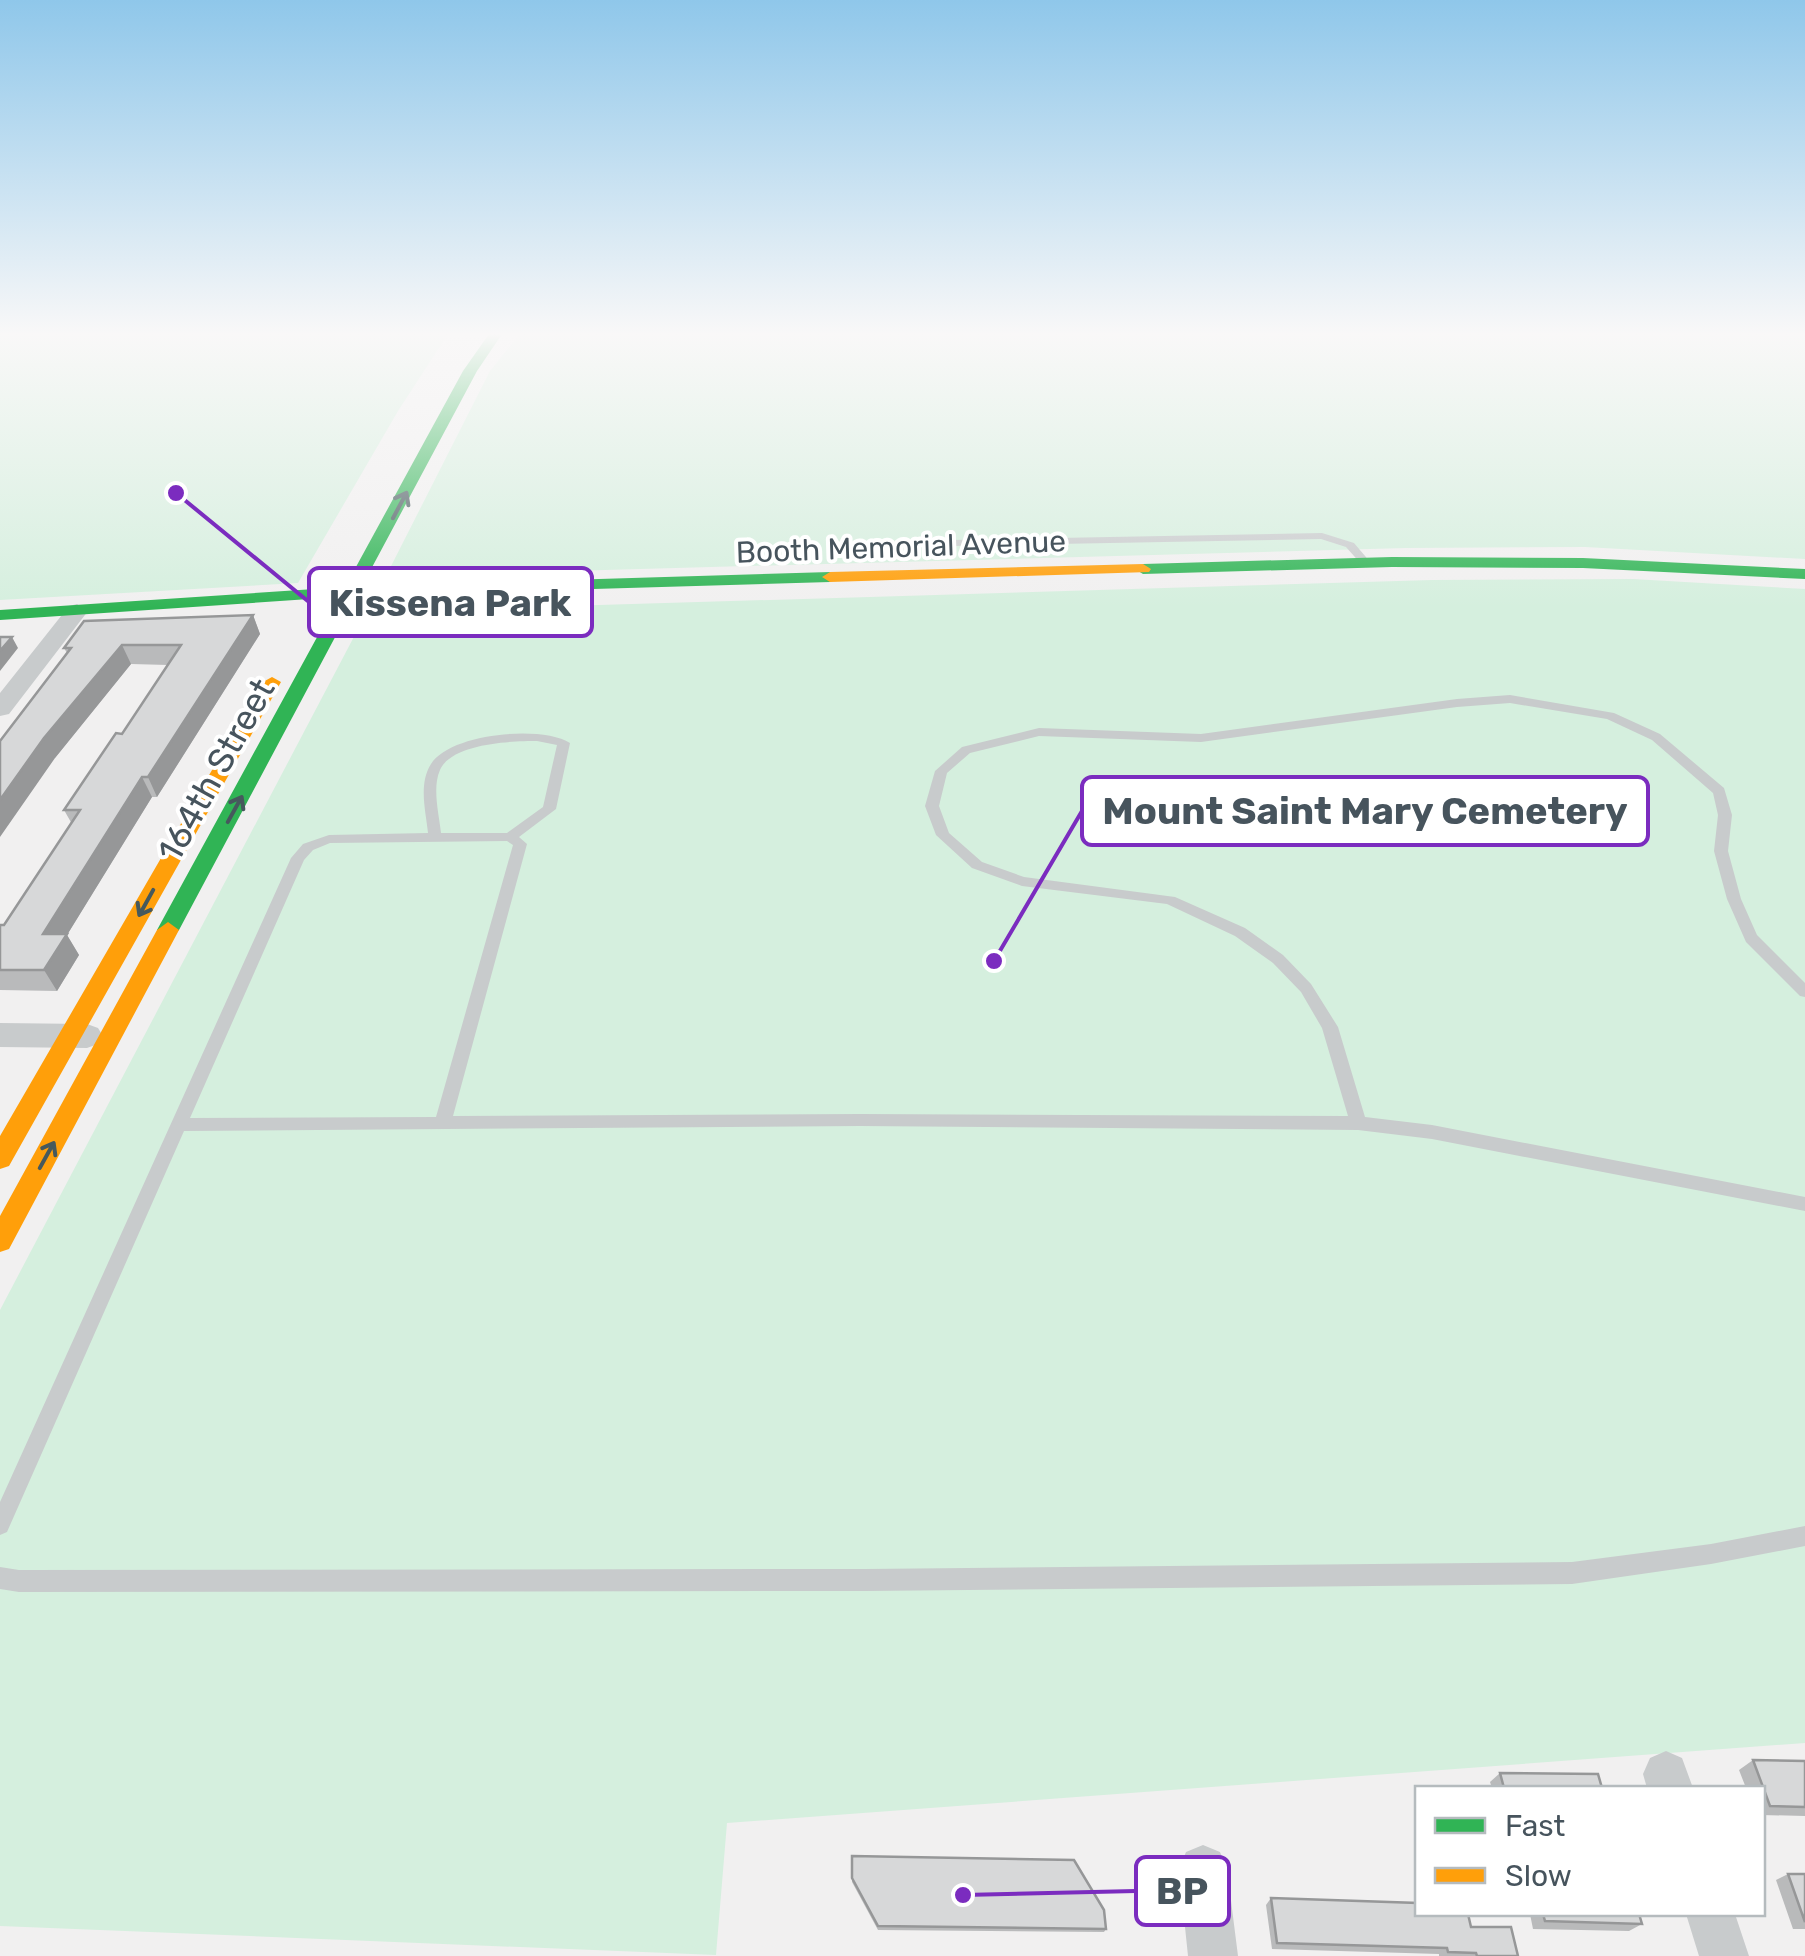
<svg xmlns="http://www.w3.org/2000/svg" width="1805" height="1956" viewBox="0 0 1805 1956" font-family="Rubik,sans-serif">
<rect width="100%" height="100%" fill="#f1f0f0"/>
<!-- green -->
<path fill="#d5efde" d="M0,334H448L398,411L298,583L0,600Z
M520,334H1805V559L1585,547L1406,548L386,576L490,371Z
M1633,579L1805,589V1743L727,1823L716,1955L0,1926V1310L367,612L1432,580Z"/>
<g fill="none" stroke-linecap="round" stroke-linejoin="round">
<!-- lane -->
<path fill="#c8cbcc" fill-rule="evenodd" d="M1322,533L1354,543L1371,563L1362,565L1346,547L1321,539L848,548L843,545L848,542Z
M1510,695L1614,713L1660,734L1724,788L1732,815L1728,851L1741,899L1757,935L1805,983V997L1800,996L1746,942L1727,899L1714,851L1718,815L1713,793L1652,740L1607,719L1510,703L1457,707L1201,742L1039,736L970,753L947,773L939,806L949,833L982,862L1024,877L1175,897L1245,928L1283,955L1311,984L1338,1027L1365,1117L1432,1125L1805,1197V1211L1432,1139L1358,1130L860,1126L184,1131L7,1532L0,1535V1502L291,858L303,844L329,835L428,833C426,812 418,784 431,764C450,733 542,725 570,743L556,809L519,837L527,844L453,1116L860,1114L1348,1116L1322,1028L1301,992L1273,963L1235,936L1167,904L1022,886L972,868L936,835L925,806L935,771L962,747L1039,728L1201,734L1457,699ZM537,741L557,745L543,807L507,833H441C439,814 432,788 440,770C452,743 512,741 537,741ZM507,841L513,845L436,1117L190,1118L304,860L313,850L330,843Z
M1805,1526V1546L1711,1564L1572,1584L866,1591L19,1592L0,1589V1567L19,1570L866,1569L1572,1562L1711,1544Z"/>
<!-- street -->
<path fill="#c8cbcc" fill-rule="evenodd" d="M77,604L88,611L9,714L0,716V693L69,606Z
M0,1023L87,1024L98,1028L103,1036L98,1044L87,1048L0,1047Z
M1666,1751L1682,1758L1693,1788H1647L1643,1774L1650,1758Z
M1203,1845L1220,1852L1227,1869L1238,1956H1188L1179,1869L1186,1852Z
M1686,1914H1735L1749,1956H1699Z"/>
<!-- fast -->
<path fill="#30b455" fill-rule="evenodd" d="M489,334H502L477,371L362,586L830,572L838,577L830,582L357,596L179,930L168,938L160,935L157,930L339,597L0,620V610L345,587L463,371Z
M1392,557L1583,558L1805,569V579L1583,568L1392,567L1143,574L1135,569L1143,564Z"/>
<!-- slow -->
<path fill="#ff9f0a" fill-rule="evenodd" d="M1143,564L1151,569L1149,572L830,582L822,577L830,572Z
M272,677L281,682L9,1166L0,1169V1136L263,682Z
M168,922L179,930L9,1249L0,1252V1216L157,930Z"/>
</g>
<!-- wall -->
<path fill="#b9babb" d="M253,615L260,634L157,797H152L67,935L79,955L57,991L0,990V925H4L72,824L64,810L122,734L168,665L131,664L55,758L67,653L64,648Z
M1753,1760L1805,1761V1816L1762,1815V1788H1746L1739,1770Z
M1500,1773L1602,1788H1492L1490,1782Z
M1788,1874H1805V1929H1793L1776,1880Z
M852,1878L1106,1929L1104,1932L878,1930L852,1882Z
M1271,1898L1471,1927L1518,1956H1439V1954L1272,1949L1266,1905Z
M1530,1914H1639L1642,1924L1629,1931L1533,1929Z"/>
<!-- shaded-wall -->
<path fill="#969798" d="M253,615L260,634L157,797L148,777Z
M12,637L18,648L0,671V651Z
M122,645L131,664L55,758L0,837V800L44,738Z
M142,777L152,797L67,935L79,955L57,991L44,970L43,934Z"/>
<!-- building -->
<path fill="#d7d8d9" stroke="#969798" stroke-width="2.5" d="M253,615L148,777H142L43,934H67L44,970H0V925H4L80,810H64L116,733L122,734L181,645H122L44,738L0,800V741L71,648H64L84,621Z
M0,637H12L0,651Z
M1753,1760L1805,1761V1807L1770,1806Z
M1500,1773L1598,1774L1602,1788H1504Z
M852,1856L1074,1860L1104,1910L1106,1929L878,1926L852,1878Z
M1788,1874H1805V1922Z
M1271,1898L1418,1903V1914H1468L1471,1927H1511L1518,1956H1477L1476,1953L1448,1952L1447,1948L1277,1943Z
M1543,1914H1639L1642,1924L1545,1921Z"/>
<!-- one-way arrows -->
<defs><path id="oneway-shaft" d="M-6 0H5M1.5-3L5.5 0L1.5 3" fill="none" stroke-width="1.6" stroke-linecap="round" stroke-linejoin="round" transform="scale(2.5)"/></defs>
<g stroke="#46595d">
<use href="#oneway-shaft" transform="translate(400 505) rotate(-62)"/>
<use href="#oneway-shaft" transform="translate(235 809) rotate(-61)"/>
<use href="#oneway-shaft" transform="translate(146 903) rotate(119)"/>
<use href="#oneway-shaft" transform="translate(47 1155) rotate(-61)"/>
</g>
<!-- sky -->
<linearGradient id="sky" x2="0" y2="1"><stop stop-color="#8fc7ea"/><stop offset="0.55" stop-color="#f9f8f8"/><stop offset="1" stop-color="#f9f8f8" stop-opacity="0"/></linearGradient>
<rect width="1805" height="608" fill="url(#sky)"/>
<g text-anchor="middle" stroke-width="8" stroke-linejoin="round" paint-order="stroke">
<!-- far-street labels -->
<g font-size="30" fill="#47545d" stroke="#fff">
<text transform="translate(901 547) rotate(-2)" y="10">Booth Memorial Avenue</text>
</g>
<!-- street labels -->
<g font-size="35" fill="#47545d" stroke="#fff">
<text transform="translate(216 770) rotate(-61)" y="12">164th Street</text>
</g>
</g>
<!-- callouts -->
<path fill="none" stroke="#7b2cbf" stroke-width="4" d="M176 493L309 602M994 961L1082 811M963 1895L1136 1891"/>
<g fill="#7b2cbf" stroke="#fff" stroke-width="4">
<circle cx="176" cy="493" r="10"/>
<circle cx="994" cy="961" r="10"/>
<circle cx="963" cy="1895" r="10"/>
</g>
<g fill="#fff" stroke="#7b2cbf" stroke-width="4">
<rect x="309" y="568" width="283" height="68" rx="10"/>
<rect x="1082" y="777" width="566" height="68" rx="10"/>
<rect x="1136" y="1857" width="93" height="68" rx="10"/>
</g>
<g font-size="38" text-anchor="middle" font-weight="bold" fill="#47545d">
<text x="450" y="616">Kissena Park</text>
<text x="1365" y="824">Mount Saint Mary Cemetery</text>
<text x="1182" y="1904">BP</text>
</g>
<!-- legend -->
<rect x="1415" y="1786" width="350" height="130" fill="#ffffff" stroke="#b5bbbe" stroke-width="2.5"/>
<rect x="1435" y="1818" width="50" height="15" fill="#30b455" stroke="#b5bbbe" stroke-width="2.5"/>
<text x="1505" y="1836" font-size="30" fill="#47545d">Fast</text>
<rect x="1435" y="1868" width="50" height="15" fill="#ff9f0a" stroke="#b5bbbe" stroke-width="2.5"/>
<text x="1505" y="1886" font-size="30" fill="#47545d">Slow</text>
</svg>
